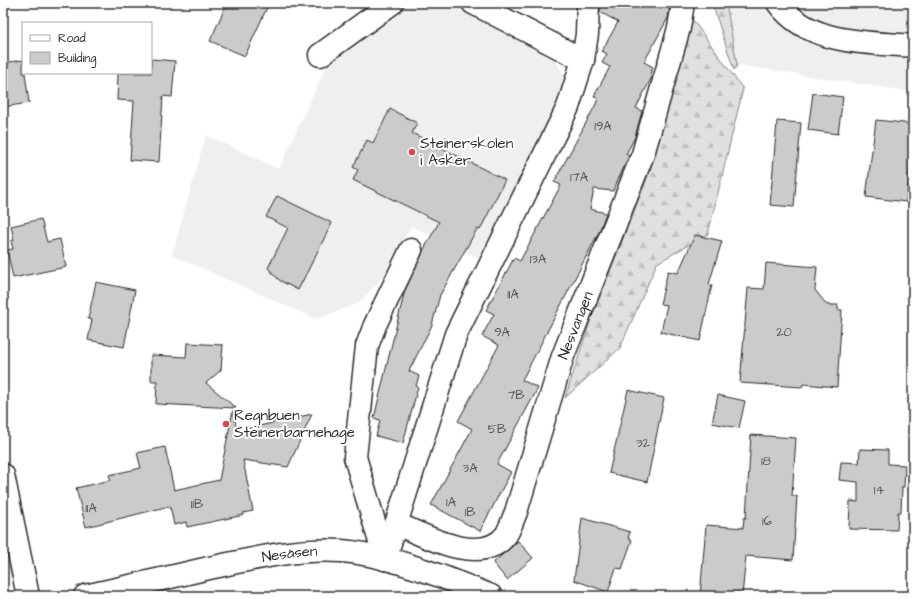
<svg xmlns="http://www.w3.org/2000/svg" width="916" height="599" viewBox="0 0 916 599" font-family="'Architects Daughter',sans-serif">
<defs>
<pattern id="forest-firs" width="22" height="20" patternUnits="userSpaceOnUse"><rect width="22" height="20" fill="#e0e0e0"/><path d="M5 1l3.5 6h-7zM16 11l3.5 6h-7z" fill="#c0c0c0"/></pattern>
</defs>
<rect width="100%" height="100%" fill="#fff"/>
<filter id="ink" filterUnits="userSpaceOnUse"><feTurbulence type="fractalNoise" baseFrequency=".025" numOctaves="2"/><feDisplacementMap in="SourceGraphic" scale="8" xChannelSelector="R" yChannelSelector="G"/><feConvolveMatrix kernelMatrix="1 2 1 2 8 2 1 2 1" color-interpolation-filters="sRGB"/></filter>
<g filter="url(#ink)">
<!-- built -->
<path fill="#efefef" d="M408,3H454L550,51L566,78L563,104L481,259L411,226L380,281L357,304L316,319L172,255L206,135L279,169L329,60L378,19Z
M726,3H913V92L737,65Z"/>
<!-- forest -->
<path fill="url(#forest-firs)" stroke="#868686" d="M712,3H726L737,65L734,70Z
M692,19L743,89L708,234L657,263L620,348L565,398L591,319L650,171Z"/>
<!-- building -->
<path fill="#cbcbcb" stroke="#2b2b2b" d="M227,3H269L245,56L210,41Z
M600,3H670L668,18L644,62L653,67L650,74L653,75L636,108L642,111L635,137L626,154L629,156L613,191L594,189L590,209L606,213L599,232L522,380L538,388L497,464L511,472L480,531L431,505L472,429L458,421L499,345L482,336L494,314L486,310L514,258L520,261L561,185L554,182L594,108L598,99L594,96L610,67L602,63L607,54L602,51L618,22L600,12Z
M151,59L175,61L172,97L163,96L159,162L130,160L134,101L117,100L118,73H151Z
M23,60V73H25L29,103L3,107V63Z
M813,93L843,97L838,134L808,130Z
M390,109L417,123L412,133L505,180L480,230L477,229L440,295L432,325L409,371L419,376L416,386L418,387L403,443L376,436L380,420L374,418L405,290L423,251L439,222L353,180L358,170L353,167L367,140L373,143Z
M876,120L913,124V143L906,202L866,197Z
M777,121L801,123L794,207L770,205Z
M277,196L332,223L298,290L279,280L268,268L288,228L266,217Z
M41,219L47,242L60,239L66,267L13,278L7,250L13,249L11,241L14,240L11,226Z
M695,235L722,241L709,284L712,285L700,341L661,332L667,305L660,304L668,271L678,273Z
M766,263L817,267L815,290L827,305H838V310H842L837,387L803,384L802,387L740,383L748,288L764,289Z
M96,282L135,290L124,347L88,340L92,320L88,319Z
M187,343L223,345L221,370L206,383L236,408L156,404L157,381H151V355L186,357Z
M628,390L664,398L647,482L609,473Z
M718,395L745,401L739,428L712,423Z
M233,410L237,431L312,414L288,467L243,460L253,511L243,513L244,515L187,527L186,522L174,525L170,506L86,527L76,488L111,480L109,475L141,468L137,453L165,447L174,490L219,480Z
M751,435L796,438L792,496H797L793,560L746,556L742,596H700L706,525L743,528L744,518H746Z
M860,449L888,450V464L905,465L904,487H902L901,512H898L897,530L849,529L850,501L858,502V482L839,480L841,462L859,463Z
M582,518L630,532L628,538L632,540L622,569L616,568L608,592L574,580Z
M518,541L533,558L507,580L493,563Z"/>
<g fill="none" stroke-linecap="round" stroke-linejoin="round">
<!-- minor casing -->
<g stroke="#2b2b2b" stroke-width="25">
<g id="minor">
<path d="M473,3L583,60"/>
<path d="M778,3C809,45 866,42 913,46"/>
<path d="M320,55L392,3"/>
<path d="M3,475L28,596"/>
<path id="s1" d="M397,524C425,536 482,567 506,535C510,529 513,519 516,512L563,356L643,154L679,28L683,3"/>
<path d="M385,559L456,334L568,107L583,60L587,34L588,3"/>
<path d="M385,559L355,457L367,346L375,325L411,250"/>
<path id="s2" d="M85,596C126,587 167,578 209,568C252,559 296,548 341,551C387,554 448,578 491,596"/>
</g>
</g>
<!-- minor -->
<use href="#minor" stroke="#fff" stroke-width="22"/>
</g>
</g>
<!-- markers -->
<g fill="#d1495b" stroke="#fff" stroke-width="1.5">
<circle cx="412" cy="152" r="4"/>
<circle cx="226" cy="424" r="4"/>
</g>
<g text-anchor="middle" stroke-width="4" stroke-linejoin="round" paint-order="stroke">
<!-- number labels -->
<g font-size="13" fill="#535353">
<text x="603" y="130">19A</text>
<text x="579" y="181">17A</text>
<text x="538" y="263">13A</text>
<text x="513" y="298">11A</text>
<text x="502" y="336">9A</text>
<text x="784" y="336">20</text>
<text x="516" y="399">7B</text>
<text x="497" y="433">5B</text>
<text x="643" y="447">32</text>
<text x="766" y="465">18</text>
<text x="470" y="472">3A</text>
<text x="879" y="494">14</text>
<text x="451" y="506">1A</text>
<text x="197" y="508">11B</text>
<text x="91" y="512">11A</text>
<text x="470" y="516">1B</text>
<text x="767" y="525">16</text>
</g>
<!-- poi labels -->
<g font-size="15" fill="#2b2b2b" stroke="#fff" text-anchor="start">
<text x="420" y="148">Steinerskolen<tspan x="420" dy="17">i Asker</tspan></text>
<text x="234" y="420">Regnbuen<tspan x="234" dy="17">Steinerbarnehage</tspan></text>
</g>
<!-- street labels -->
<g font-size="15" fill="#2b2b2b" stroke="#fff">
<text dy="5" stroke="none"><textPath href="#s1" startOffset="339">Nesvangen</textPath></text>
<text dy="5" stroke="none"><textPath href="#s2" startOffset="209">Nesåsen</textPath></text>
</g>
</g>
<!-- margin -->
<rect width="916" height="599" fill="none" stroke="#fff" stroke-width="16"/>
<rect x="8" y="8" width="900" height="583" fill="none" stroke="#2b2b2b" stroke-width="1.5" filter="url(#ink)"/>
<!-- legend -->
<rect x="22" y="22" width="130" height="52" fill="#ffffff" stroke="#aaaaaa"/>
<rect x="30" y="35" width="20" height="6" fill="#ffffff" stroke="#aaaaaa"/>
<text x="58" y="42" font-size="12" fill="#2b2b2b">Road</text>
<rect x="30" y="52" width="20" height="12" fill="#cbcbcb" stroke="#aaaaaa"/>
<text x="58" y="62" font-size="12" fill="#2b2b2b">Building</text>
</svg>
